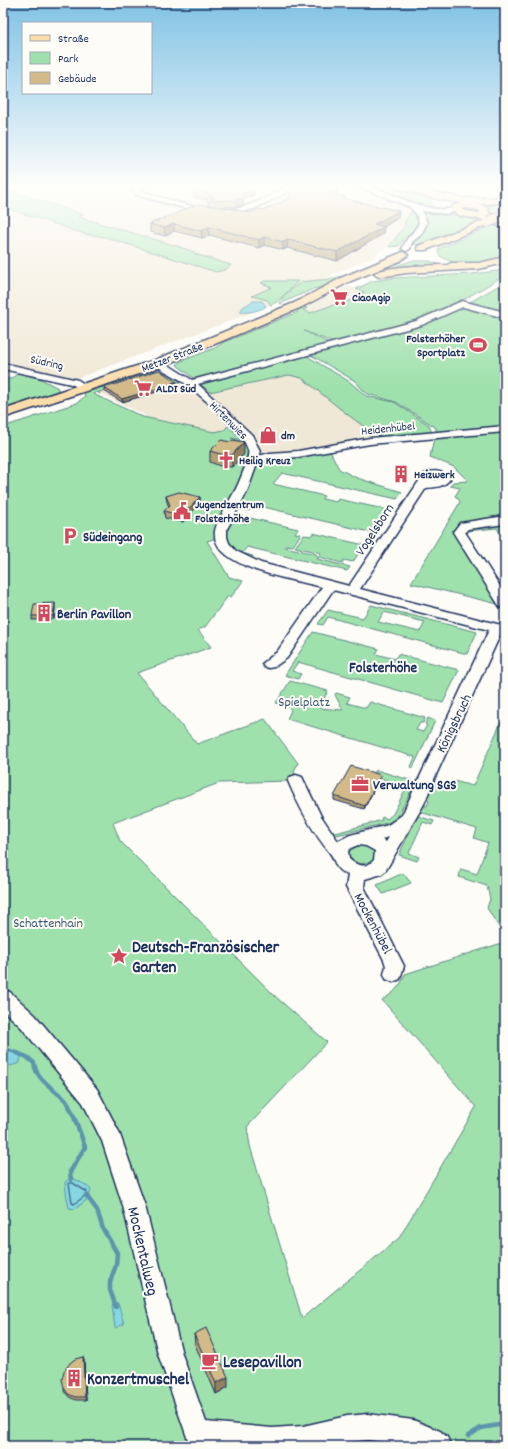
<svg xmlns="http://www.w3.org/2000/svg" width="508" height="1449" viewBox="0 0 508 1449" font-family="Dekko,sans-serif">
<rect width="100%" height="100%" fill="#fdfcf7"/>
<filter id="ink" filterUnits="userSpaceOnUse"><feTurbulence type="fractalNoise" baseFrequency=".025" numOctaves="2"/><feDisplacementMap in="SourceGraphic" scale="8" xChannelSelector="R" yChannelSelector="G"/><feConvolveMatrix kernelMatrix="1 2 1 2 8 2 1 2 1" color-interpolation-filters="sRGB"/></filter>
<g filter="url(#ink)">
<!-- built -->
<path fill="#f0e8d6" d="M3,184H345L382,195L412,210L404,223L405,226L389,247L381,250L375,256L325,278L262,309L75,379L24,368L19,365L3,361Z
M419,184H505V198L500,199L461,185L439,191Z
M348,286L365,292L307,315L297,310Z
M154,371L171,376L197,396L289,375L302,378L380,440L298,454L270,455L252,446L234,424L228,426L224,430L215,432L144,417L145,415L119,403L94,390Z"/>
<!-- green -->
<path fill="#9fe1ac" stroke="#5d8885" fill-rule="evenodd" d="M360,184H382L431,201L434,207C423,214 403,198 396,195C384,191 371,188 360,184Z
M3,188L84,215L78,217L177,246L194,252L195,254L231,265L225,270L216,272L105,237L85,234L3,207Z
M505,202V213L495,216L489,213V211L485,207Z
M412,210L418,219C416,235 404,234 399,246L389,247L405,226L404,223Z
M423,213L442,215H458L488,219L420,245L409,243C419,234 431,227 423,213Z
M493,225L505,230V254C488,264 455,269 439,255L438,249Z
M383,259H385L326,286L313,289L280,304L283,296L301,282L329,279L346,275Z
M410,261H429L448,267L378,273Z
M505,270V275L458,303L424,319L337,344L304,331L333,345L196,380L177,365L179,362L215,348L224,342L298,312L297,310L303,307L307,308L303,310L310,313L341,302L344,303L363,295L361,293L364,292L356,289L373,281L392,278L472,274Z
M264,281H298C291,288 279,302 271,305L267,300L252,296L272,287L261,283Z
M498,286L505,288V312L470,302Z
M463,306L505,317V428L436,433V428L432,425L396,402L368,394L363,390L355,381L311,355L422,324Z
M307,356L350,382L366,396L394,402L429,425L432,433C416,434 399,438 383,437C371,436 315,388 302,378L289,375L210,392L199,383Z
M156,370L166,373L181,382L178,383L166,375L139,379L99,392L100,394L97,392L93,394L143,417L214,432L224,430L228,426L244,440L231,438L246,443L254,451L220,537L207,541L229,577L243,581L231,597L228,596L205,627L198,630L211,647L137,673L197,744L265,719L298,763L294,771L295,775L290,781L219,783L113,823L120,841L276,997L327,1042L247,1127L250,1146L302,1318L399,1238L476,1107L382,1000C394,993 400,987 405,974L505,942V1446H3V551L6,550L3,547V427L77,403L85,396L84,393Z
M19,373L41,379L58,388V391L3,409V378L10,379Z
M505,431V518C491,519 463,517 454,530L456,536L502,605L411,583L459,504L460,501L455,496L460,488L450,486L453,482L468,481L454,467L430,457L434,438Z
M330,451L339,469L357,478L402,492L397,499L282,473L273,484L324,496L322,499L336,502L338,499L388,510L374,533L255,505L249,511L239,508L248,488L256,461Z
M236,515L242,516L245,524L250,518L298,529L295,533L301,534L293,546L286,545L285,547L316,554L318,557L321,553L295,547L304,535L311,536L313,533L364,545L353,562L344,560L342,563L319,557L317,559L350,567L347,571L247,547L242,553L253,556L251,559C225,549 220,537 236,515Z
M505,523V542L497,528L466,531V533H463L467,528Z
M371,605L477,632L467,654L328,617L323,625L318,624L328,610L363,618ZM384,612L425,622L420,632L378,622Z
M313,632L379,649L376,654L395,659L398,654L459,670L443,703L298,662L292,671L301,674L298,679L285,675Z
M290,681L328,691L319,708L343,710L335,695L336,693L350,697L347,703L366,708L370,702L425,718L423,723H420L416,730L423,732L427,725L425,724L428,718L435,721L413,768L411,767L415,757L287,719L291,710L287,706L276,703Z
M505,713V937L487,908L490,899L487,886L459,877L461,869L477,874L488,843L474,838L477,829L420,812L423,805L427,806L429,801L426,800L434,783C441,785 446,784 452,786L454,781L473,786Z
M376,770L416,782L398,816L394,820L387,823L333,836L329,833L333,830L336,833L382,820L381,818L384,817L387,819L393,814L407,786L373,776Z
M417,816L434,821L432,825L423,822L409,853L419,857L417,861L399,855Z
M358,845H363L374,851L375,857L371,862L359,864L349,858L348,854L351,848Z
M403,873L411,883L383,894L377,885Z"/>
<!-- water -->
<path fill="#86d7e1" stroke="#5b94ad" d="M253,301H262L266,306C260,311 248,313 240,312L243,307Z
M4,1048L19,1053L21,1058L19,1063L11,1066C2,1063 2,1057 4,1048Z
M70,1178C76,1179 87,1185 91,1190L88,1199L75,1209L69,1208C68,1205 65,1186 65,1182Z
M118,1303L124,1324L115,1328L112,1305Z"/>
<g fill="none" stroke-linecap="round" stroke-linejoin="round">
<!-- shore -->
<path stroke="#467292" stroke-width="1.5" d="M69,1183H73L87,1192L85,1196L74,1204L72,1203Z"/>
<!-- stream-far1 -->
<path stroke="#5b94ad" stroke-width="3.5" d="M3,1048L20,1054"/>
<!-- stream -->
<path stroke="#5b94ad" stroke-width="4.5" d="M17,1053L27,1057L34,1063C36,1080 55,1089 66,1101C72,1108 81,1136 85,1147L70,1172L71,1180
M86,1195L97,1210L103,1229L117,1253L116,1265L110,1282V1290L116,1307
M468,1436L481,1428L505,1424"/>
<!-- minor casing -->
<g stroke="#1b2f5e" stroke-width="3">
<path id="minor" d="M138,184H146L140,189L142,191C174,201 216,218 249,205C267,199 284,184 303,184L256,208L238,213L228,214L188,209L136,195L132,189Z
M351,184H362L371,187C399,195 425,214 455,208L459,210L446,214L422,211L427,223L421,235L412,242L410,249L406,251L402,249C405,238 414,233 419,223L416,214L410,207Z
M462,301L505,312V318L463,307L422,325L198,384L252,435L260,451L258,456L270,453L298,451L370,438L505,426V432L370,444L298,457L271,459L257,464L247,492L227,529V537L229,543L236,551L261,563L349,586L423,475C432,469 443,470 450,479C443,488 435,487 426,488L360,589L505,626V634L501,633L435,777L424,804L386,870L382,874L365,879L364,887L404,966L400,979L393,982L386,979L384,974L386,966L384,960L346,887L348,875C332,868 337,862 330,853C312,831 299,807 288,781L290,777L296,775L302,777L321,816L338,841L350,835L388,825L402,815L489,630L333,590L287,658L274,667L269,668L264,667L262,664L277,652L322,587C296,580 210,568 215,531C216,521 234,495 239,482C242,474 250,458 248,450C245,433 195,390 179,379C172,374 160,370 154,363L156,361H162L192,380L416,321ZM433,478H436L438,479L435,480ZM389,837L386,842L382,839ZM358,845L366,846L375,851L374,860C366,869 357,866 349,859L348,851L351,848Z
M3,363L78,380L89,387L84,390L71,384L3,369Z
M505,516V524L468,529L465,532L505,594V608L500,607L498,604L453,532L460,523Z
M3,990L10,992L35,1015L97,1089L119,1132L145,1206L182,1354L206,1422L272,1428L303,1426L347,1416L368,1414L413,1420L440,1431L447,1437L451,1446H414L368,1440L347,1442L328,1446H196L189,1443L158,1354L123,1206L102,1141L83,1103L21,1027L3,1010Z"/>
</g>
<!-- major casing -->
<g stroke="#1b2f5e" stroke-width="3">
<path id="major" d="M466,202L482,205L488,208L489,213L505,219V229L492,223L426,250H418L417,248L418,246L485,220L460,216L450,210L452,206ZM466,208L474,209L480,211L479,213L465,211L461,209Z
M403,252L408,255L400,261L351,281L302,307L163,366L3,418V410L155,360L294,303L343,277Z
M505,257V263L479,269L407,273L379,277L374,274C380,266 434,265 447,265L451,263H479Z"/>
</g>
<!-- highway casing -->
<g stroke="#1b2f5e" stroke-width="3">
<path id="highway" d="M392,184H408L438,193L464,198H491L505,196V202C473,207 443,202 412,192C406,190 396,189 392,184Z"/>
</g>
<!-- minor -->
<use href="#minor" fill="#fdfcf7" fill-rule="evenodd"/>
<!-- major -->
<use href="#major" fill="#fbddab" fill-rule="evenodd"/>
<!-- highway -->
<use href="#highway" fill="#fbddab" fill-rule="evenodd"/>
<!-- major-bridge casing -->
<g stroke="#1b2f5e" stroke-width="12" stroke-linecap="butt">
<path id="major-bridge" d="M488,222L500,217"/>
</g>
<!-- major-bridge -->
<use href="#major-bridge" stroke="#fbddab" stroke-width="10"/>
</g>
<!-- wall -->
<path fill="#b5a076" stroke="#1b2f5e" d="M206,184H241V185L254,195L243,200V205L236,207H223L250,213L337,195L345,199L399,211L398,218L384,227L383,234L337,261L287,248L283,250L264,245L259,248L209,235L202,238L174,231L165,236L150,232V224L209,206V204H208V200L194,197L193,190L207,184Z
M426,184H444L436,186Z
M177,384L173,386V387L122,402L104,391V388Z
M210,451L244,454L232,467L220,466L210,462Z
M166,496L200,497V503L183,522L165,518L164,511L169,507L167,502Z
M55,607L54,619L32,620V616Z
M380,778L364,809L334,800V796Z
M194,1334L228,1387L216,1394L195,1345Z
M84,1360L86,1400H76L69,1397L64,1391V1388Z"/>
<!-- shaded-wall -->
<path fill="#938260" stroke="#1b2f5e" d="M436,184H444L436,186Z
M254,188V195L243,200V205L236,207V200L242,194Z
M337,189L336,197L329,193Z
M399,211L398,218L374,232V224Z
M174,224V231L165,236L164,228Z
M209,227V235L202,238L201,231Z
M384,227L383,234L337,261V252Z
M264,237V245L259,248V240Z
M288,240L287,248L283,250V242Z
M177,382V384L173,386V387L122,402V399Z
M244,442V454L232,467V455Z
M200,497V503L183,522L182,516Z
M55,603V607L54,619L53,616Z
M381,775L380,778L364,809L365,806Z
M83,1357L84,1360L86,1400L85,1397Z
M228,1377V1387L216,1394V1383Z"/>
<!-- building -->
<path fill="#d2ba89" stroke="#1b2f5e" d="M208,184H237L254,188L242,194L243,198L236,200L209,201L213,198L208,197L213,195L193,190Z
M303,184H311L337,189L329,193L345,196L342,198L399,211L374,224L384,227L337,252L288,240L283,242L264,237L259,240L209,227L201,231L174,224L164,228L150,224L198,204L228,208L250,213L259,209L264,210L290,198L291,189Z
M159,370L177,382L171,383L173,384L122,399L104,388Z
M221,440L230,442L232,440L244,442L232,455L220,454L210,451Z
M179,492L200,497L182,516L164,511L170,505L166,496Z
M55,603L53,616H32L34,604Z
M351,766L381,775L365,806L334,796Z
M206,1328L228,1377L216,1383L194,1334Z
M83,1357L85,1397H75L68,1394L64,1388L62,1379L64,1371L70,1363L75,1359Z"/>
</g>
<!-- sky -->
<linearGradient id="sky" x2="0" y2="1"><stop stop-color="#81c2e5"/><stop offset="0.48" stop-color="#fefefb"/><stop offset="1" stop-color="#fefefb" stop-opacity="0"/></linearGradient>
<rect width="508" height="387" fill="url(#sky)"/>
<!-- icons -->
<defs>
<g id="supermarket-bare" transform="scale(1.38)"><path d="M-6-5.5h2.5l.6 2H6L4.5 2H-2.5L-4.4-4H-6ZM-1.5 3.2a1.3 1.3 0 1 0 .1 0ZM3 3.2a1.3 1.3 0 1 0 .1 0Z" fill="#d1495b" stroke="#fdfcf7" stroke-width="2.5" paint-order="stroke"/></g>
<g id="stadium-bare" transform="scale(1.38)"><path d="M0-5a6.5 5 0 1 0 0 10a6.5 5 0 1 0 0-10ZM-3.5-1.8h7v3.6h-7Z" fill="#d1495b" stroke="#fdfcf7" stroke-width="2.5" paint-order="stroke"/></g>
<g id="shop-bare" transform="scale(1.38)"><path d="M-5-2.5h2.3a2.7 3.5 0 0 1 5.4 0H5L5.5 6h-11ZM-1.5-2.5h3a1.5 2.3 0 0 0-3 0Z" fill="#d1495b" stroke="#fdfcf7" stroke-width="2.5" paint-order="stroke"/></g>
<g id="church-bare" transform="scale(1.38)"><path d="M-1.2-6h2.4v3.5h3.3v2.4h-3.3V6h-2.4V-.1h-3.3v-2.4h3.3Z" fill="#d1495b" stroke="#fdfcf7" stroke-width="2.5" paint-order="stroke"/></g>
<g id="building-bare" transform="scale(1.38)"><path d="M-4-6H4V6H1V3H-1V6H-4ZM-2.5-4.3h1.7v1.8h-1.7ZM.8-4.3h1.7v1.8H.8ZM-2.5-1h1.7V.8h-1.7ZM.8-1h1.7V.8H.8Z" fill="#d1495b" stroke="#fdfcf7" stroke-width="2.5" paint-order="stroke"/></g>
<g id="civic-bare" transform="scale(1.38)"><path d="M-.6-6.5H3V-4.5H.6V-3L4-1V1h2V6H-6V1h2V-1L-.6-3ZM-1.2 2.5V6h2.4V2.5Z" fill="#d1495b" stroke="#fdfcf7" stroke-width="2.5" paint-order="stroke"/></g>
<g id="parking-bare" transform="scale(1.38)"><path d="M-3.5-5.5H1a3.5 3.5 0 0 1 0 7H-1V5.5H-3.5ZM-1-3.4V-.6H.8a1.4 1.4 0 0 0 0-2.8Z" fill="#d1495b" stroke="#fdfcf7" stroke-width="2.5" paint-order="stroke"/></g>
<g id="office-bare" transform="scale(1.38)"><path d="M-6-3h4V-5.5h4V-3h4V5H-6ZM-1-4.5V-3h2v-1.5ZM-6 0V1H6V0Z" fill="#d1495b" stroke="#fdfcf7" stroke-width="2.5" paint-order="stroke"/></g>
<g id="sight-bare" transform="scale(1.38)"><path d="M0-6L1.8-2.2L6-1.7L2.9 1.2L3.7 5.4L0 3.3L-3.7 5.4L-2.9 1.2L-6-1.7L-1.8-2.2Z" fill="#d1495b" stroke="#fdfcf7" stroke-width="2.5" paint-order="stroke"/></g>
<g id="cafe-bare" transform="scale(1.38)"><path d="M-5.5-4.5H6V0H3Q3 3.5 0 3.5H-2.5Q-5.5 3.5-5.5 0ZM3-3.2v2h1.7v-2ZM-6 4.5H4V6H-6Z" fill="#d1495b" stroke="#fdfcf7" stroke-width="2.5" paint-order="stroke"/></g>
</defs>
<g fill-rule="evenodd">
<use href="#supermarket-bare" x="339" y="297"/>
<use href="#stadium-bare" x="478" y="345"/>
<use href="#supermarket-bare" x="143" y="388"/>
<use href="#shop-bare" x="268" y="435"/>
<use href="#church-bare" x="226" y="460"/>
<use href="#building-bare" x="401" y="474"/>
<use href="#civic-bare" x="182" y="511"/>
<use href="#parking-bare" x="70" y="536"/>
<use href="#building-bare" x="44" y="613"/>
<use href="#office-bare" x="360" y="784"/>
<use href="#sight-bare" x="119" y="956"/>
<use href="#cafe-bare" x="210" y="1361"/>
<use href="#building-bare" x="74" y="1378"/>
</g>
<g text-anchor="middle" stroke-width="4" stroke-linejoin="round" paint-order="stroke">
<!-- far-poi labels -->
<g font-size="12" font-weight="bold" fill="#1b2f5e" stroke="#fdfcf7" text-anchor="start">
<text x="352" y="301">CiaoAgip</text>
<text x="465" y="342" text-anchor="end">Folsterhöher<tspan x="465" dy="14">Sportplatz</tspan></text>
<text x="156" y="392">ALDI Süd</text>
<text x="281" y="439">dm</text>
<text x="239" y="464">Heilig Kreuz</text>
<text x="414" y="478">Heizwerk</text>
<text x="195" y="508">Jugendzentrum<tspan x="195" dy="14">Folsterhöhe</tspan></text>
</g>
<!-- far-street labels -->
<g font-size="12" fill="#1b2f5e" stroke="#fdfcf7">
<text transform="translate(172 357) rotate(-21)" y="4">Metzer Straße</text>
<text transform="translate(47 362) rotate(13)" y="4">Südring</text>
<text transform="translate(229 420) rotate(45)" y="4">Hirtenwies</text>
<text transform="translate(388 428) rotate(-6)" y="4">Heidenhübel</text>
</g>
<!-- street labels -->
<g font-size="14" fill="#1b2f5e" stroke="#fdfcf7">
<text transform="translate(374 529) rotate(-57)" y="5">Vogelsborn</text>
<text transform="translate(453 723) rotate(-64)" y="5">Königsbruch</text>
<text transform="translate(374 923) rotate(62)" y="5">Mockenhübel</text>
</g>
<!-- poi labels -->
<g font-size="14" font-weight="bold" fill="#1b2f5e" stroke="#fdfcf7" text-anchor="start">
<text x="83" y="541">Südeingang</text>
<text x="57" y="618">Berlin Pavillon</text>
<text x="373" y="789">Verwaltung SGS</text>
</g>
<!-- park labels -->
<g font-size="14" fill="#3c5c72" stroke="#fdfcf7">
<text x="304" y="706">Spielplatz</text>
<text x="48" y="927">Schattenhain</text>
</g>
<!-- neighbourhood labels -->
<g font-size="15" font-weight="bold" fill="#1b2f5e" stroke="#fdfcf7">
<text x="383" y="672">Folsterhöhe</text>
</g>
<!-- near-poi labels -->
<g font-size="17" font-weight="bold" fill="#1b2f5e" stroke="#fdfcf7" text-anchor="start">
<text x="132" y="952">Deutsch-Französischer<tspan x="132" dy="20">Garten</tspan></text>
<text x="223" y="1367">Lesepavillon</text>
<text x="87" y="1384">Konzertmuschel</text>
</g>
<!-- near-street labels -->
<g font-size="17" fill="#1b2f5e" stroke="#fdfcf7">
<text transform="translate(144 1251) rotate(77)" y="6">Mockentalweg</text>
</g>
</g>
<!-- margin -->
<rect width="508" height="1449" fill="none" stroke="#fdfcf7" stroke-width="16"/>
<rect x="8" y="8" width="492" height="1433" fill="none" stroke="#1b2f5e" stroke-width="1.5" filter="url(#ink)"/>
<!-- legend -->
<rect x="22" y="22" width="130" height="72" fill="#fdfcf7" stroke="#a3aaba"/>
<rect x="30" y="35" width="20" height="6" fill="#fbddab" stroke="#a3aaba"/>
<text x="58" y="42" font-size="12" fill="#1b2f5e">Straße</text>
<rect x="30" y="52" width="20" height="12" fill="#9fe1ac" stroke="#a3aaba"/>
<text x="58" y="62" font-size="12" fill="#1b2f5e">Park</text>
<rect x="30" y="72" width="20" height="12" fill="#d2ba89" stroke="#a3aaba"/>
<text x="58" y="82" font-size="12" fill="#1b2f5e">Gebäude</text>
</svg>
